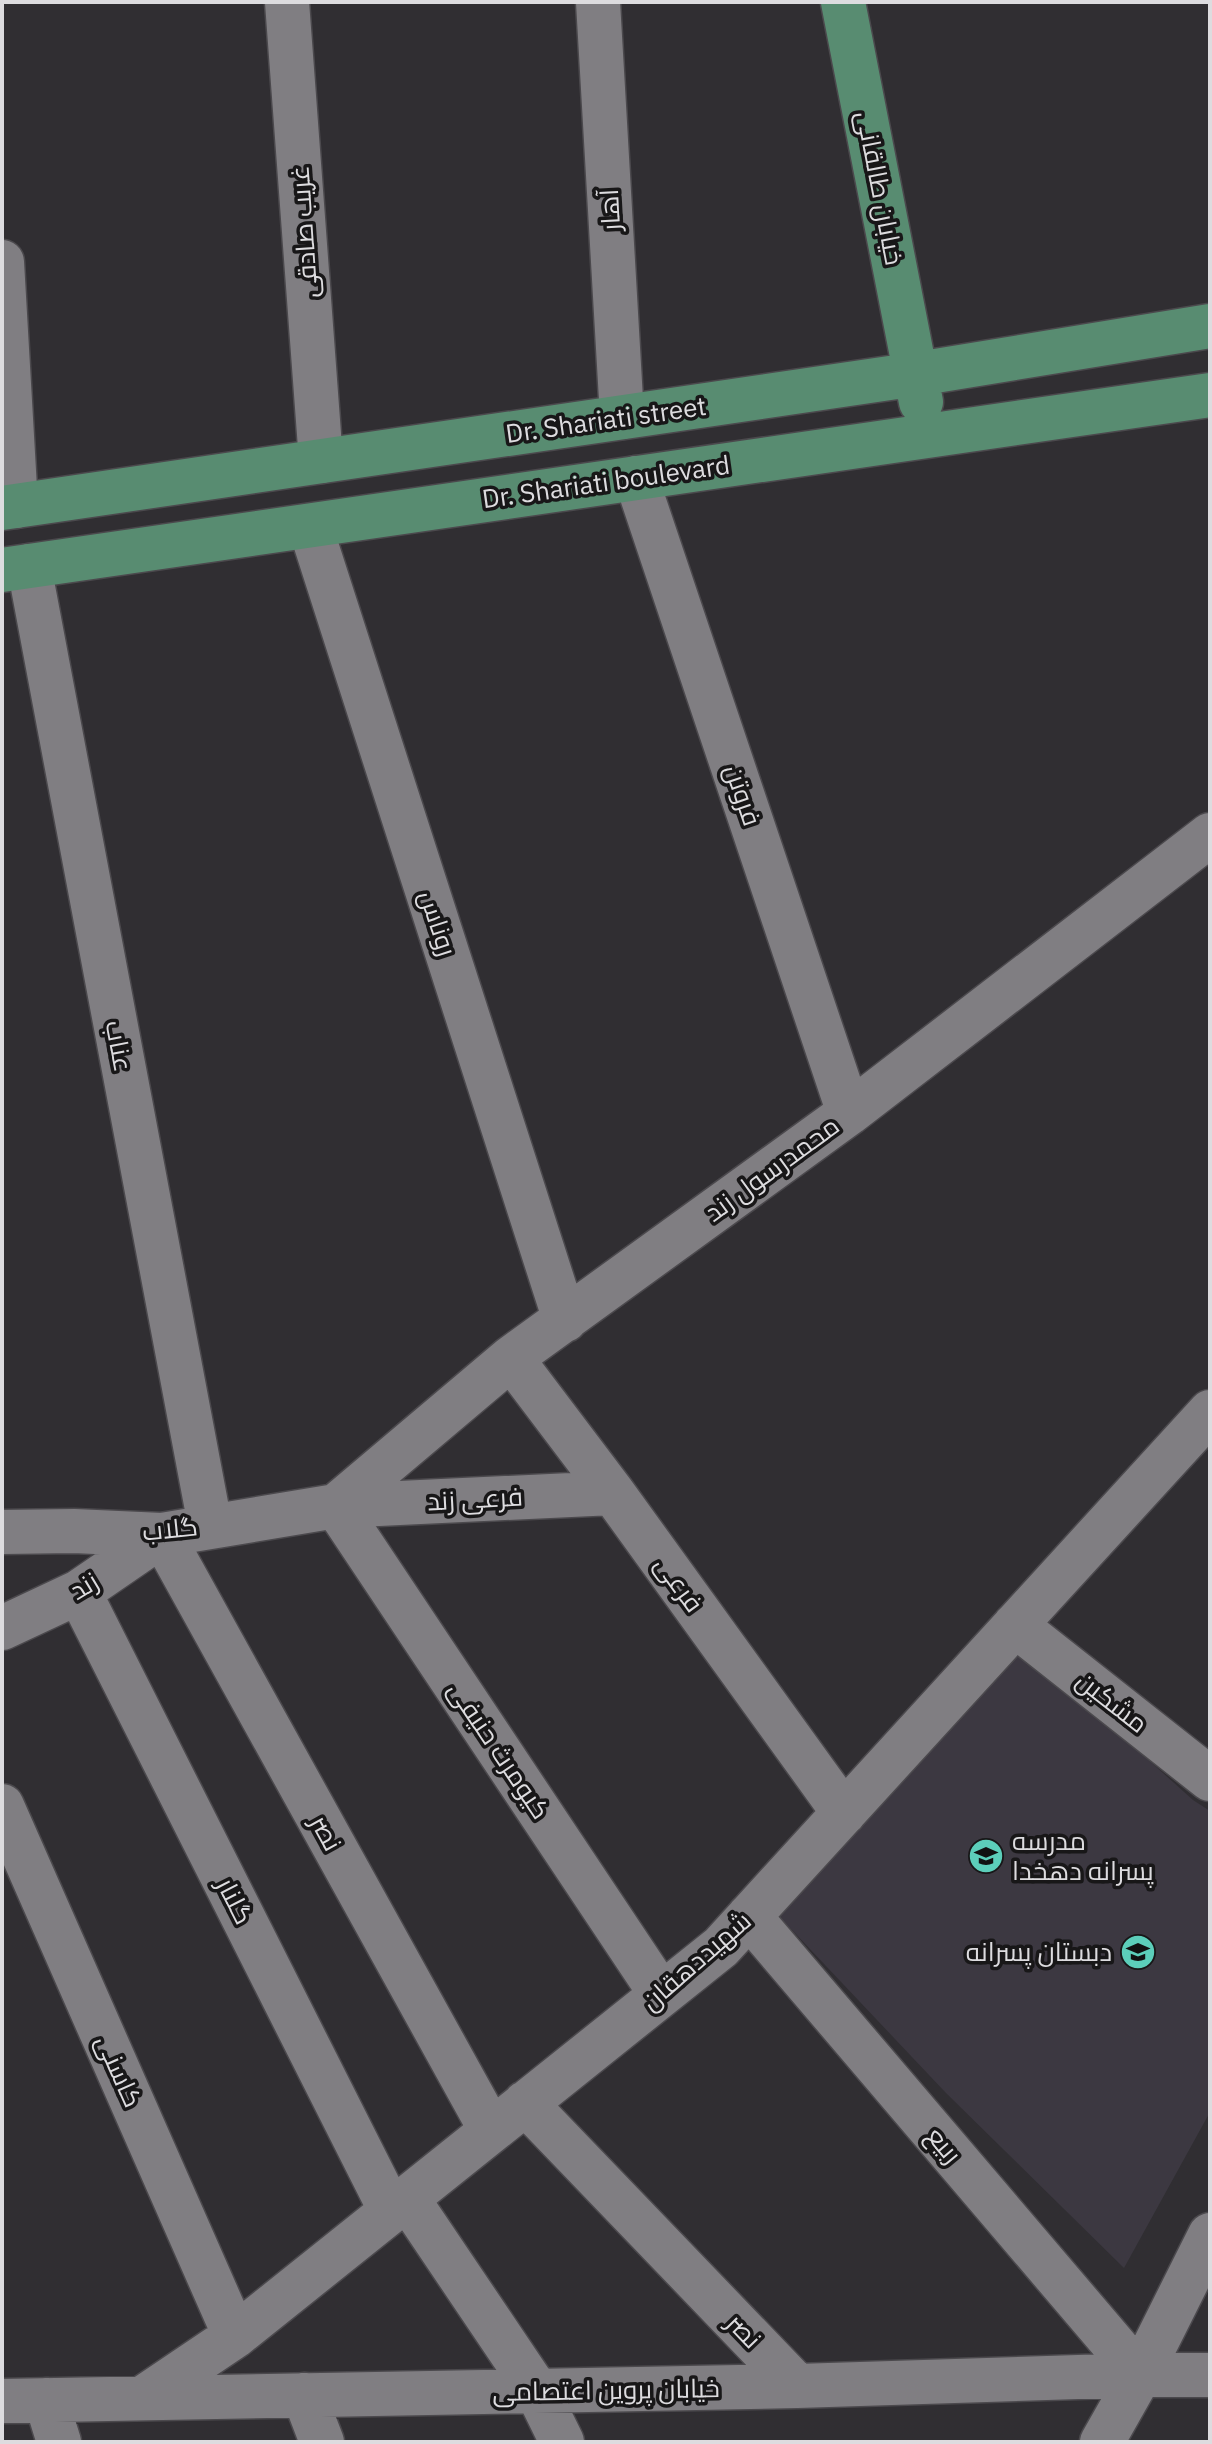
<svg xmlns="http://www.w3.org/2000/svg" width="1212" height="2444" viewBox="0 0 1212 2444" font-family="'IBM Plex Sans',Cairo,sans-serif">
<rect width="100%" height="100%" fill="#302e32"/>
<!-- built -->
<path fill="#3c3841" d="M1023,1647L1193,1800L1210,1811V2112L1124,2268L946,2093L774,1911Z"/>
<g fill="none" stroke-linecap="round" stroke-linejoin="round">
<!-- minor casing -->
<g stroke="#4b494d" stroke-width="47">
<path id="minor" d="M287,2L321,461
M598,2L622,417
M2,262L16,506
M636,478L849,1113
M310,526L565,1320
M29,566L210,1525
M511,1358L613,1493L844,1813
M336,1506L511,1358L849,1113L1210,835
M336,1506L661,1994
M2,1532L74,1531L162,1535L336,1506L613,1493
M162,1535L491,2130
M79,1592L391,2211
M1015,1625L1210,1779
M2,1628L79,1592L162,1535
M2,1806L235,2336
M749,1916L1140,2375
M525,2103L797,2386
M407,2198L537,2391L562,2442
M304,2395L322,2442
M143,2398L235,2336L721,1947L1210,1412
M46,2400L59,2442
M2,2401L797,2386L1140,2375H1210
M1102,2442L1140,2375L1210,2235"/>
</g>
<!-- major casing -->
<g stroke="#4b494d" stroke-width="47">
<path id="major" d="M843,2L921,402
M2,508L917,374L1210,326
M2,570L1210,395"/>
</g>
<!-- minor -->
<use href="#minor" stroke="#807e82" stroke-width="44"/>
<!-- major -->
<use href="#major" stroke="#588c71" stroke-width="44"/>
</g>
<!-- icons -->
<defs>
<g id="school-disc" transform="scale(1.8)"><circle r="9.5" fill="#5cceba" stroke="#181718"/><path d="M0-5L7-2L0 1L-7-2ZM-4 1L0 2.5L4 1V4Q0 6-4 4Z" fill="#111"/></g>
</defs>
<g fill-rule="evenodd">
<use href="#school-disc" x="986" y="1856"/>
<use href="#school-disc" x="1138" y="1952"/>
</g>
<g text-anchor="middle" stroke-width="7" stroke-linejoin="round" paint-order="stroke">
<!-- street labels -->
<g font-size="26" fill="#dddcdf" stroke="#181718">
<text transform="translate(880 188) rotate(79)" y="9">خیابان طالقانی</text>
<text transform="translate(610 210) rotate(-93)" y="9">آهار</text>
<text transform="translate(304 232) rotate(-94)" y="9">غریب صادقی</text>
<text transform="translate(606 420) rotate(-8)" y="9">Dr. Shariati street</text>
<text transform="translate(606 482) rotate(-8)" y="9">Dr. Shariati boulevard</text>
<text transform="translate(743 795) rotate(71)" y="9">فروتن</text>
<text transform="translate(438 923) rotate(72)" y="9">روناس</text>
<text transform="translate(119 1046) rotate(79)" y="9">عناب</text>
<text transform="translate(772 1169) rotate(-36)" y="9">محمدرسول زند</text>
<text transform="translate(475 1499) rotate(-3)" y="9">فرعی زند</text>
<text transform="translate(170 1529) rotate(-6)" y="9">گلاب</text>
<text transform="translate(679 1584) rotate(54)" y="9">فرعی</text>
<text transform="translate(84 1586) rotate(-31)" y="9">زند</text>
<text transform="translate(1112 1702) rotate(38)" y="9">مشکین</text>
<text transform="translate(499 1750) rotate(56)" y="9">کیومرث حنیفی</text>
<text transform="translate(326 1833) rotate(61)" y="9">نصر</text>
<text transform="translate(235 1901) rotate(63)" y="9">گلنار</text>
<text transform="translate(696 1961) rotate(-41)" y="9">شهیددهقان</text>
<text transform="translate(119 2071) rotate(66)" y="9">کاسنی</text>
<text transform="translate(944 2145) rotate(50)" y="9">ربیع</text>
<text transform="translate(744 2331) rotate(46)" y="9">نصر</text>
<text transform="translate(606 2390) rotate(-1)" y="9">خیابان پروین اعتصامی</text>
</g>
<!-- poi labels -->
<g font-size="26" fill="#dddcdf" stroke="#181718" text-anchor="start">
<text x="1012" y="1850">مدرسه<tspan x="1012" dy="30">پسرانه دهخدا</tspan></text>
<text x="1112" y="1961" text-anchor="end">دبستان پسرانه</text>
</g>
</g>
<!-- border -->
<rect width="1212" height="2444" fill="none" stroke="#dddcdf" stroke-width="8"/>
</svg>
